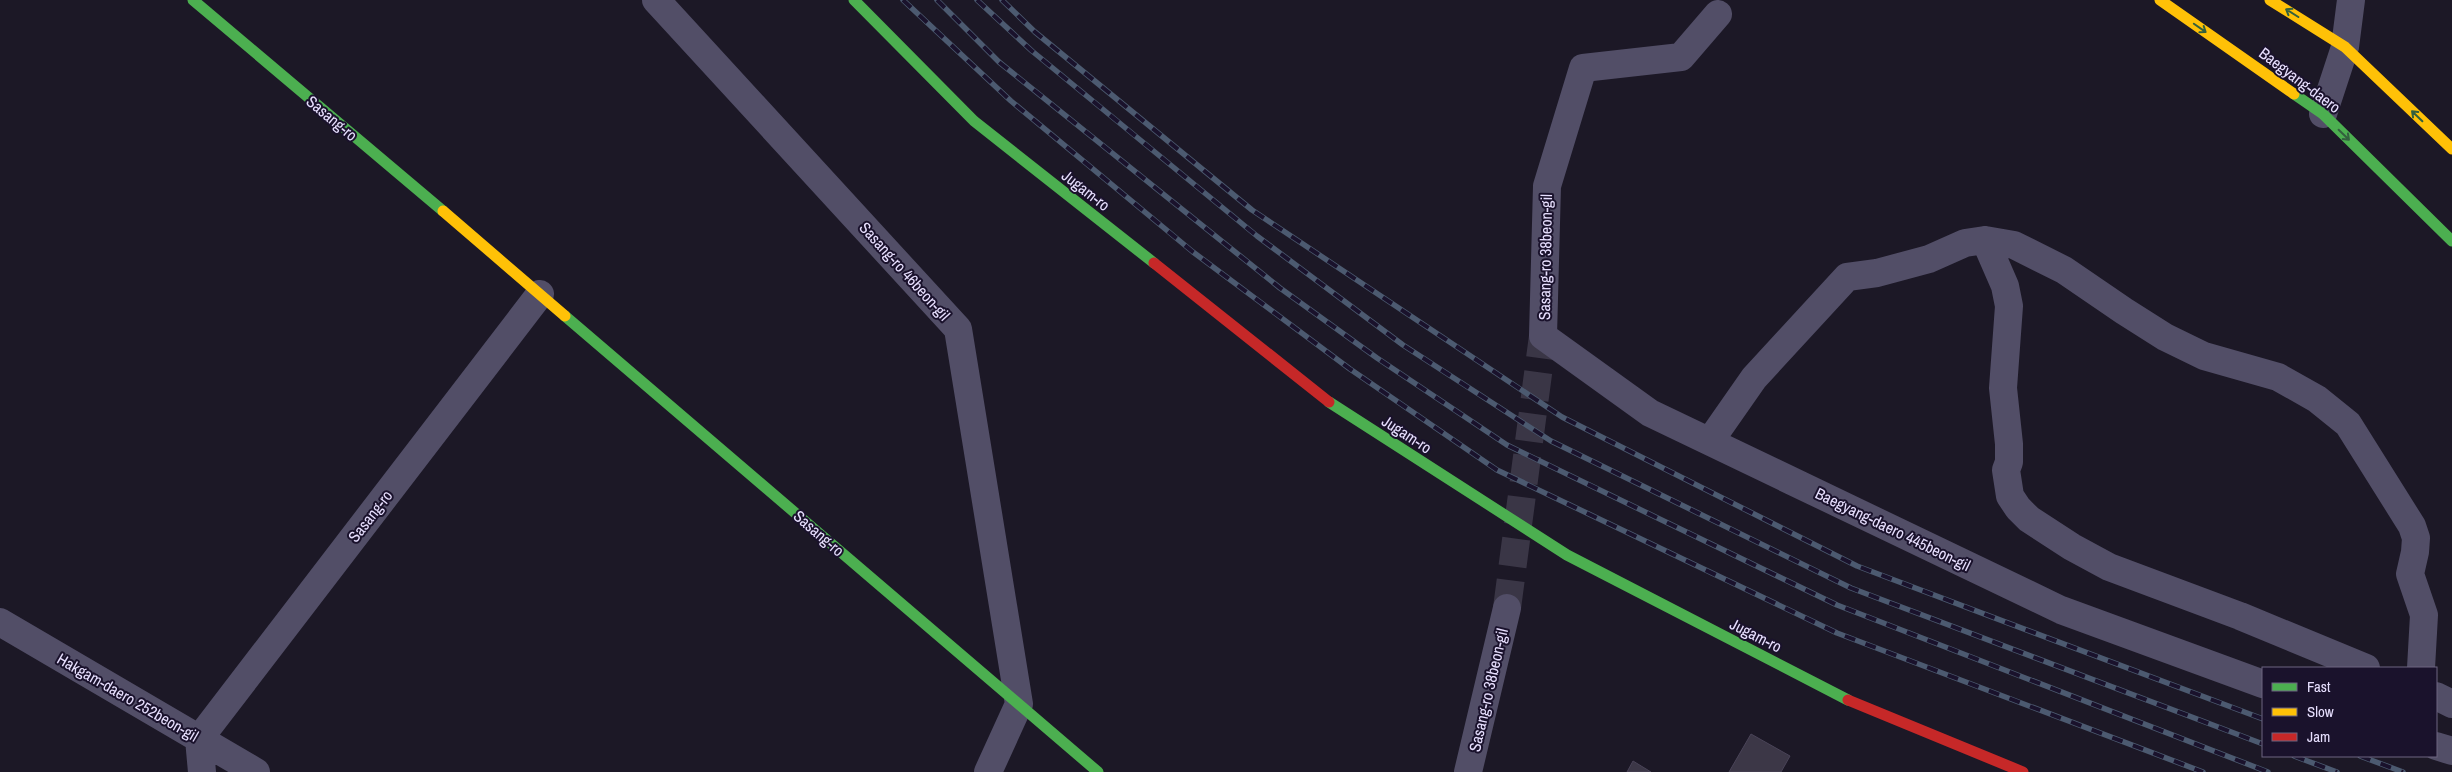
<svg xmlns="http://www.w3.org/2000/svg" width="2452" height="772" viewBox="0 0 2452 772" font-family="'Archivo Narrow',sans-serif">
<rect width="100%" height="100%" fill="#1c1826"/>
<!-- building -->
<path fill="#3c3747" stroke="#4a4458" d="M1751,734L1790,756L1781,772H1729Z
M1633,761L1651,772H1627Z"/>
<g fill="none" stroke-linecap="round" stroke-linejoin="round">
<!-- street-tunnel -->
<path stroke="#3a3646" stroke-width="28" stroke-dasharray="28 14" stroke-linecap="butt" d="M1507,608L1543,336"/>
<!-- street -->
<path stroke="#524e67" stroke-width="28" d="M656,0L958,329L1019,704L988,772
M1718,14L1681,57L1583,68L1547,186L1543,336L1650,413L2061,610L2263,684
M2323,114L2345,47L2351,0
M1985,240L2005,286L2009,306L2003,388L2009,444V462L2006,470L2010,496L2018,508L2029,519L2072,547L2109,567L2240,616L2366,668
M1710,441L1754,378L1847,277L1877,273L1929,259L1965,243L1985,240L2014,245L2064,270L2124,311L2165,337L2204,356L2278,377L2317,399L2348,424L2412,526L2416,538L2415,552L2410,574L2424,615L2421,668
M0,622L256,772
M2436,696L2452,704
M2436,746L2452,751
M202,772L199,739L540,294
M1468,772L1507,608"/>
<!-- fast -->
<path stroke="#4caf50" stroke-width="11" d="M193,0L443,211
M854,0L974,121L1154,263
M2294,94L2323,114L2452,241
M565,316L1098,772
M1329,402L1567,555L1848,700"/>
<!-- slow -->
<path stroke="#ffc107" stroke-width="11" d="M2160,0L2294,94
M2270,0L2345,47L2452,149
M443,211L565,316"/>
<!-- jam -->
<path stroke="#c62828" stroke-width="11" d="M1154,263L1329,402
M1848,700L2023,772"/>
<!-- rail casing -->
<g stroke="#4c5a70" stroke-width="5.5">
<path id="rail" d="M903,0L1011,101L1193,252L1350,369L1497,470L1837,633L2203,772
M937,0L999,62L1280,288L1377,358L1507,445L1837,605L2268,772
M977,0L1032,51L1257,236L1403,345L1551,441L1851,588L2263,744
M1002,0L1035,32L1252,210L1562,417L1857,566L2263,719
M2294,756L2337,772
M2360,756L2403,772"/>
</g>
<!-- rail -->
<use href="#rail" stroke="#1a122c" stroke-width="4" stroke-dasharray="11" stroke-linecap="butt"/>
</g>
<!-- one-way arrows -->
<defs><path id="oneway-shaft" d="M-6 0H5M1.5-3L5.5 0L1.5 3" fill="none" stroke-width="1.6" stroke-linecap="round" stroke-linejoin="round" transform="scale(1.25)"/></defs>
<g stroke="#33603e">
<use href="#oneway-shaft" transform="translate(2292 13) rotate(-148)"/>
<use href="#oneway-shaft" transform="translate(2200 28) rotate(35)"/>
<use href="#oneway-shaft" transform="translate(2417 116) rotate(-136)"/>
<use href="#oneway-shaft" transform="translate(2344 135) rotate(44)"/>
</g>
<g text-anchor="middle" stroke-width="4" stroke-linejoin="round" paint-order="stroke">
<!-- street labels -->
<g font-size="16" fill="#e7dffe" stroke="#1a122c">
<text transform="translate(2300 80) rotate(37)" y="6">Baegyang-daero</text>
<text transform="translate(332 118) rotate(40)" y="6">Sasang-ro</text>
<text transform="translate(1086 190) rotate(38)" y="6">Jugam-ro</text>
<text transform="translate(1545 257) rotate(-89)" y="6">Sasang-ro 38beon-gil</text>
<text transform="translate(905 271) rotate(48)" y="6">Sasang-ro 46beon-gil</text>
<text transform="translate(1407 434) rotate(33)" y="6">Jugam-ro</text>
<text transform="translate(370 516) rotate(-52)" y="6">Sasang-ro</text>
<text transform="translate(1893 529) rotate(26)" y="6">Baegyang-daero 445beon-gil</text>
<text transform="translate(819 533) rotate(41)" y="6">Sasang-ro</text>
<text transform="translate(1756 635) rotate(27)" y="6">Jugam-ro</text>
<text transform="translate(1488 690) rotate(-77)" y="6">Sasang-ro 38beon-gil</text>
<text transform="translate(128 697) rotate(30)" y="6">Hakgam-daero 252beon-gil</text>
</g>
</g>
<!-- legend -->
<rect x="2262" y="667" width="175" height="90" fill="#1a122c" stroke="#6c6480"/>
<rect x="2272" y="683" width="25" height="8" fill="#4caf50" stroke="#6c6480"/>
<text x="2307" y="692" font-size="15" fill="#e7dffe">Fast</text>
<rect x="2272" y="708" width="25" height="8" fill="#ffc107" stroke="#6c6480"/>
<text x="2307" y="717" font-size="15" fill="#e7dffe">Slow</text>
<rect x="2272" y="733" width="25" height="8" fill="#c62828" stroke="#6c6480"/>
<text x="2307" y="742" font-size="15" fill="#e7dffe">Jam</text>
</svg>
